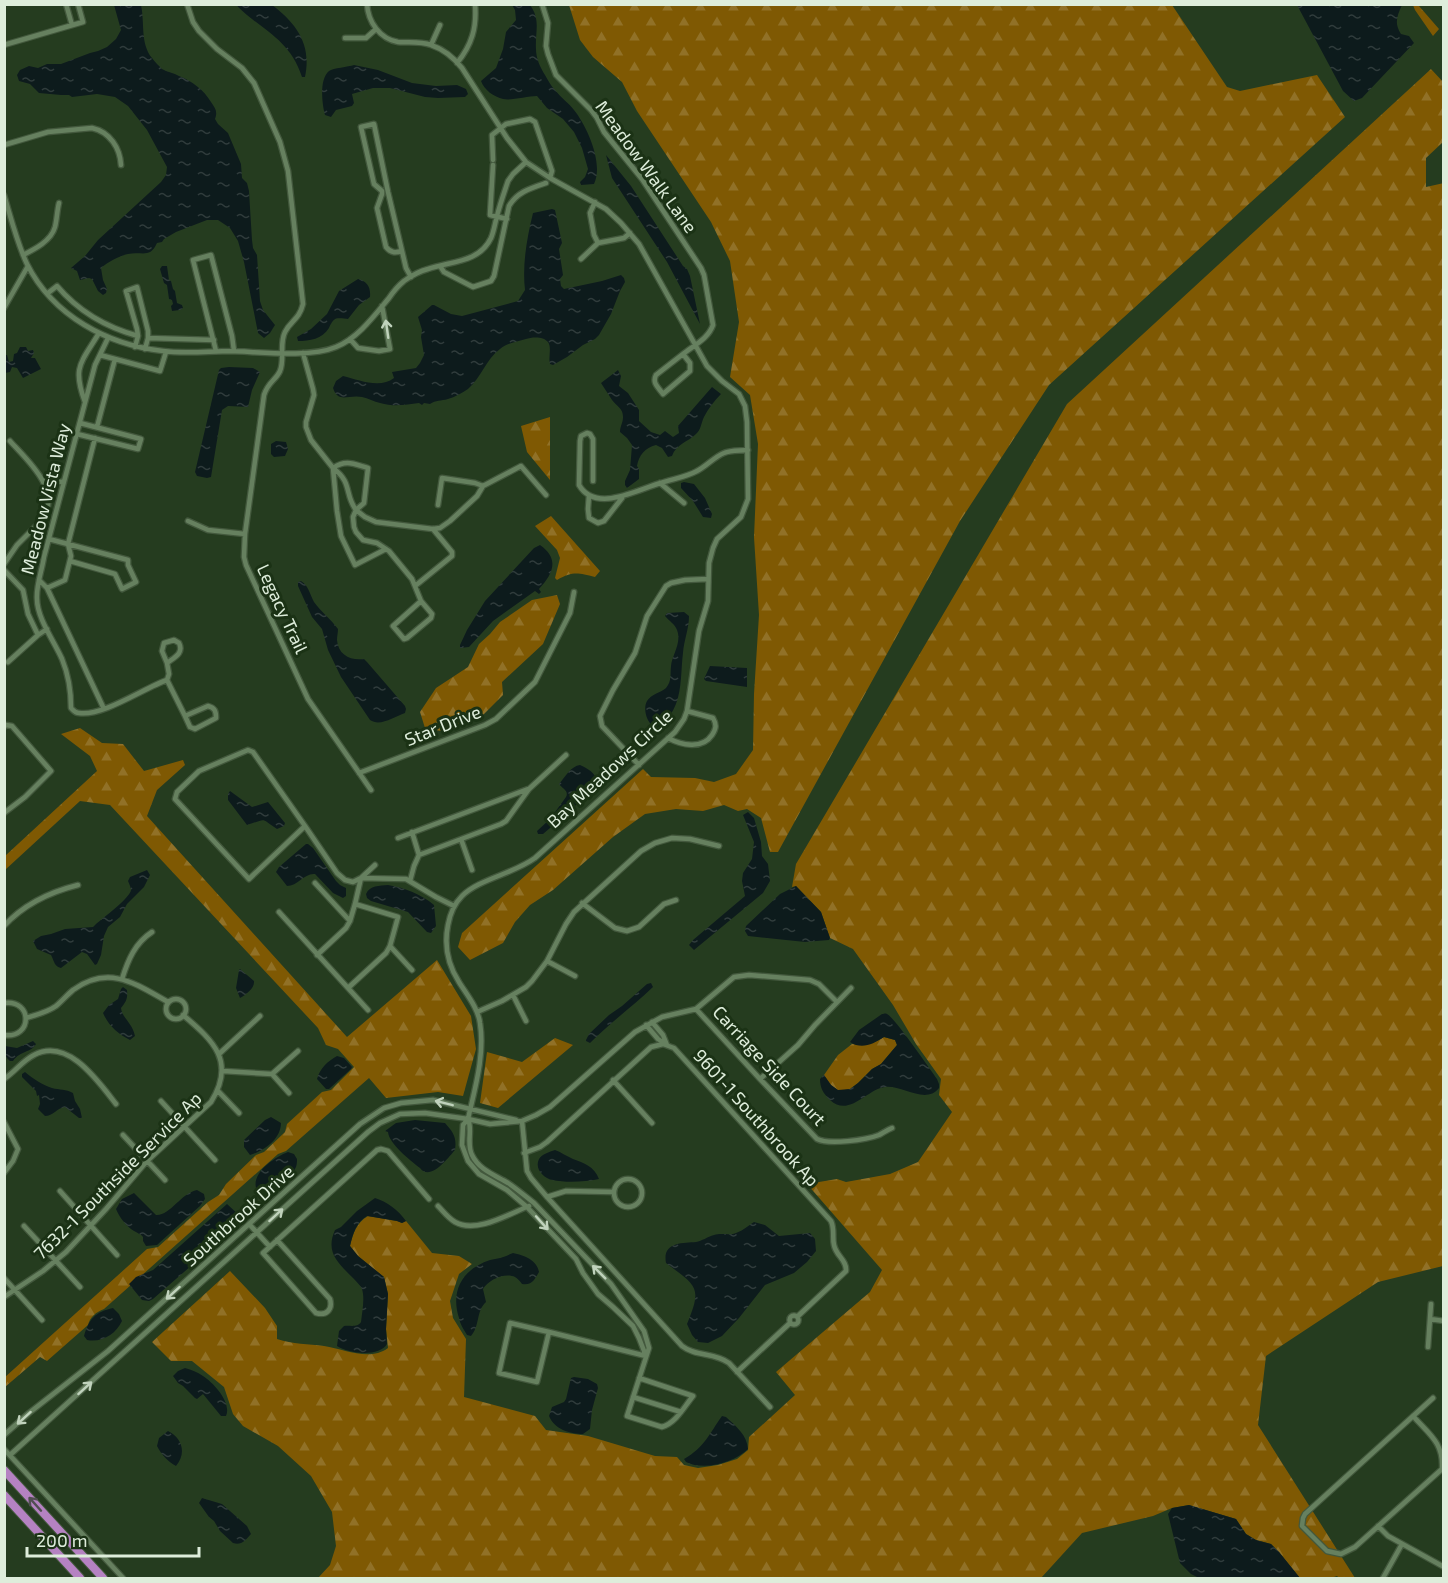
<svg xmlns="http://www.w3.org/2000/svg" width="1448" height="1583" viewBox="0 0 1448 1583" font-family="'Exo 2',sans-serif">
<defs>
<pattern id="forest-firs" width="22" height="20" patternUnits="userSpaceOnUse" patternTransform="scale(1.5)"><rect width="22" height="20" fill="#7f5903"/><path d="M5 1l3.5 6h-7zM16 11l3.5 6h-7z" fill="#917127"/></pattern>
<pattern id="water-ripples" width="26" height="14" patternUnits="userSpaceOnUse" patternTransform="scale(1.5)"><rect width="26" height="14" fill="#0d1b1c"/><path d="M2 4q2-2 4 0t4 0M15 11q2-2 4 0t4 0" fill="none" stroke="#303c3c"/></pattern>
</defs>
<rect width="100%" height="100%" fill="#253c1f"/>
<!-- forest -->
<path fill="url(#forest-firs)" d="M569,5H1172L1227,87L1240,91L1317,75L1345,117L1049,385L960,521L778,852H770L761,818L747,809L738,811L724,805L703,811L676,809L645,814L613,837L553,890L530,905L515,922L503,943L470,960L458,947L462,933L643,769L651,777L695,778L714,782L736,774L753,750L754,694L759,615L754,537L758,444L750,395L730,377L739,322L730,261L711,222L637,111L622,82L593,57L580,40Z
M1413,5H1419V6L1439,29L1433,36L1415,10Z
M1431,69L1444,83L1443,142L1426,158V187L1444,183L1443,1266L1378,1282L1266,1356L1258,1425L1355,1578H1339L1337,1576L1331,1578H1300L1279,1552L1271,1544L1256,1540L1246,1534L1236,1519L1189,1505L1172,1508L1153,1516L1082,1533L1041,1578H318L330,1565L336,1546L332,1512L311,1476L278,1446L243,1426L233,1414L224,1387L192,1361H171L152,1342L230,1271L265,1308L277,1326V1339C293,1344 308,1344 324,1346C345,1349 369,1362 388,1348L386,1329L388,1294L384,1277L358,1256L350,1246C353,1234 356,1223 368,1216L397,1221L402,1223L406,1221L432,1253L459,1256L472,1264L459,1274L450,1301L453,1318L466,1339L464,1397L535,1416L546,1430L588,1436L655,1456L677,1457L684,1465L698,1468L718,1465L737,1459L748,1450L749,1437L795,1395L776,1372L870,1292L882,1270L807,1184L837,1179L846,1182L890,1174L918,1162L952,1112L939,1095L941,1079L916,1044L893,1005L853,949L830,938L821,912L796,886L792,887L796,864L1067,404Z
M550,417V480L527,452L521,426Z
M551,516L600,571L595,577C578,573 573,571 557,580L555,578L560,558L557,550L535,526Z
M557,595L560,604L543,644L502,682L503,695L482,716L441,731L425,728L420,712L436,688L468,667L479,644L490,634L500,622L532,600Z
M80,728L102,743L123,744L144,771L183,760L185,765L157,790L147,816L347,1037L437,960L471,1016L476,1049L463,1096L438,1092L386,1098L369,1078L286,1151L278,1154L104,1309C96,1312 90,1317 88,1325L47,1361L40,1357L5,1387L4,1378L147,1249L158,1247L208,1202L219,1195L226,1184L256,1155L264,1152L285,1132L287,1124L322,1092L331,1090L354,1067L338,1049L326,1045L318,1028L110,805L80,801L5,870V856L97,771L90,756L61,734Z
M884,1037L895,1040L897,1045L881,1064L872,1069L858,1083L850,1089L839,1091L831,1085L824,1075L838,1055L852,1044C866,1046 873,1044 884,1037Z
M555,1038L573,1045L498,1108L480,1103L487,1052L522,1062Z"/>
<!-- water -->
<path fill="url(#water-ripples)" d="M114,5H141C145,23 140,43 152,58C155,62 159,66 162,69C167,72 174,73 179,76C192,81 204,90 211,102C215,108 218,111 215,119L218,124L228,133L241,164L242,178L247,183L249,191L252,240L253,248L257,255L260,301L263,310L275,325L270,333L264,338L258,333L244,262L238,241L230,228L218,220H207L176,232L164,239L162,242L157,243C150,259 142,251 128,254C119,256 108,262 101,268L103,280L107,289L106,293L103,295L98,291L92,279L89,278L80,280L77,271L71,268L85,256L98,240L161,182L166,175L167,167L147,130L128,106L115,97L97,94L72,97L69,95H61L39,93L30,84L19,81L17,75L20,70L29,66L38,68L47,64H61L90,53L98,51L107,47L116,39L121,30Z
M236,5H272C296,23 312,44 305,77H302C289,38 262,31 236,5Z
M512,5H530C541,20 535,31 536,49C536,58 540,67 545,75C548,80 551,86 555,90C561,98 569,103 574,110C587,126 604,164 594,184L581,185L580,182L585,177L588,169L582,148L574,132L563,119L547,108L537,96C528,96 510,101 503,99C494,97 484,90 481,81L496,68L503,49L506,32L516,20L515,10Z
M1297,5H1402C1397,16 1394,23 1401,34L1409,36L1414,43L1362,98L1354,101L1343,91Z
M354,65L378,70L412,83L436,86L457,85L466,89L468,94L465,97L438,98L425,97L390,88H373L352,94L354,103L352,106L336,110L331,117L325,115C322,104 319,79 329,71C333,68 348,67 354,65Z
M606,155L631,186L683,266L687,269L690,276L700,324L667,262L612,178Z
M552,209L555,210L562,243L559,249L563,275L560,279L561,286L564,289L602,281L621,275L624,278L625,282L620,291L611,314L599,335L595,339L583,345L567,357L553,365L550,364C548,357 552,348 548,342C543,336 532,337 526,339C517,342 507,343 500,349C486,359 481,378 468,389C462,393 455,397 448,399C441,401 436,400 430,404L424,403L422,405L419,403C406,405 393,407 380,403C374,402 368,398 362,397C349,394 338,404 333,388L336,381L343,376C359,380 380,389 394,378L392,372L416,368L420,363L424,355L421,337L422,330L418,317L432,305H434L451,314L462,316L518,301L525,290C522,264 527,238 533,213Z
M162,266H167L169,280L171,281L173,289L175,291L177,303L182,305L183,308L180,310L172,311L171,306L173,304L172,300L169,299L167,285L164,283L160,269Z
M358,279C367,281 371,287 370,297L359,305L348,319C344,319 337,317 334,320C332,321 330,326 329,328C322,339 310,341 298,341L297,337L311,329L327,314L339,291Z
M20,347H26L28,351L33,350L34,353L31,358H35L41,369L23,378L17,368L12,367L10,372L5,373V355H7L9,362L13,361L14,354L17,353Z
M229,367L253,368L260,372L252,390L248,407L228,406L222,410L211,477L207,478L197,476L195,472L219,370L221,368Z
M618,370L621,376L619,386L628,393L639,410V421L651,432L660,435L665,431L673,437L679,433L678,426L712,387L721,394C714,401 708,409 704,417C701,423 701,430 696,434C688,442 676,444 672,456L668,457L662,448L656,445C645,448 639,455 637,466L639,469V479L627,488L625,485V481L630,470L632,445L627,438L620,432C620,426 623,423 623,417C623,408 617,407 612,400C609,395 604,388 601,383Z
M276,441L286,442L288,449L285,456L274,457L271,454V444Z
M684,482L694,484L705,498L712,514L711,518L703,517L693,501L681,488V483Z
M540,545C560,559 553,574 539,589L541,592L539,594L535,591L493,621L469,647L460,648V645L467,630L485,601L534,548Z
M301,581C308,585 310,594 314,602C321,612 331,619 338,629C338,633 337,636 337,640C338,655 351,661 364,659L367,662L405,706L406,709L405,713C394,717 380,727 370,720L341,677L328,650L322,629L312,617L298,586V582Z
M684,612L689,616C689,629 684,640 683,653C681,668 682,689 676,704C673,712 667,720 662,728C658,728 655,728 653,726C646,721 643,708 647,701C651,694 660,693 666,688C672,681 670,674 671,666C672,655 682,643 677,630C675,624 669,621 665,616L667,613Z
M710,666L747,668V687L706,681L704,679Z
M580,765C588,769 599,774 596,785L570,811L543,834H538L537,831L550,819L566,797C569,791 563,789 559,784C565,777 571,766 580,765Z
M230,791L252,807L268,802L285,823L284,826L277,829C259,817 268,819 247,825L228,800V794Z
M748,812L754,818L761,842L762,856L768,864L770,881L763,893L694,950L689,945L693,940L745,896L742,881L743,873L752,859L754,842L743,815Z
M306,844H308L313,848L336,881L340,885L346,888V896L343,898L333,893L315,874C304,873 298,886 287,886L276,872L279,867Z
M147,870L150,875L144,887L127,904L120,917L108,927L104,936L101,955L97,964L95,965L87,954L82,952L61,968C54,966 55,963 51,955L37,949L33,941L41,936L51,934L65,929L93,927L96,924C103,918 130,898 131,890C131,888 129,883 128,881L130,877Z
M388,885C405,888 421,894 434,905L436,926L431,933L427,932L408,912L371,901L367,898L366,894C370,885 379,886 388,885Z
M796,886L821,912L830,938L829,940L805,942L748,936L745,931L746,926L780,894Z
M240,969L254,981C255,988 246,995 240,998L236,988L239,970Z
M651,983L653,987C633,1006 610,1023 590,1043L586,1041V1040L589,1034L609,1015L622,1006L647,984Z
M123,987L127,990C128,998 126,1002 121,1008C122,1018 132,1022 135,1036L130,1040C118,1034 108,1025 103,1013L109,1005L118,999L121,989Z
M882,1014C884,1014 885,1013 887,1014C894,1017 930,1069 937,1079L939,1084V1088C926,1105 902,1085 885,1087C867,1089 849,1118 830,1100C823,1093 820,1088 820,1079L824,1075L831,1085L838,1090L850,1089L858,1083L872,1069L881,1064L897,1045L895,1040L884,1037C873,1044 862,1050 850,1042L859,1030Z
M33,1041L36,1044C31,1053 21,1050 13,1061H10C5,1057 4,1052 5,1046L17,1048Z
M337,1056L344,1058L352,1067L351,1069L329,1089H326L317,1079C320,1068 328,1061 337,1056Z
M25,1072C33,1079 43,1085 52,1088C60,1090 66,1089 73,1093L75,1101L80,1109L82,1118H79L65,1107C57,1108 53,1116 45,1116L38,1109L40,1104L39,1095L37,1096L36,1091L22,1077V1074Z
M271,1117L281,1123C281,1139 264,1151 250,1155L244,1147V1140L265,1120Z
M415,1120L445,1123C453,1132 457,1137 455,1150C448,1158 430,1182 420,1168C410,1160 389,1144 388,1132L385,1131L396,1123Z
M555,1150C561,1152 566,1156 573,1159C584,1163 594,1166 599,1179C585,1182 566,1183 552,1180C544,1178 534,1169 539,1159C542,1154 549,1152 555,1150Z
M288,1152L294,1154L297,1159C297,1162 297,1166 295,1169C289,1181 268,1194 256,1188C252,1172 275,1157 288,1152Z
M197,1190L204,1194L205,1199L200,1206L157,1245L146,1246L143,1241V1237C141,1234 137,1233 134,1231C127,1227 119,1217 116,1209L122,1199L134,1193L156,1215C170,1216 181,1193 197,1190Z
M375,1198C388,1202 398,1210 406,1221L402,1223L397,1221L367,1216C356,1223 353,1233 350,1246L358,1256L384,1277L388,1294L386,1329L387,1344C380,1357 349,1354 337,1346L339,1331L344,1326C350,1325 357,1328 361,1322C362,1312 365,1299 362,1289C360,1285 356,1281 353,1278C338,1263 325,1252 335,1230L341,1227L357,1211Z
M227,1204L239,1215L240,1219L238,1222L207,1252L153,1299L149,1301L142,1300L129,1284L136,1277L153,1270Z
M754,1222L765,1225L779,1236L810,1233L815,1239L816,1251L807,1262L794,1273L765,1285L739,1318L722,1336L708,1343L698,1342L692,1335L687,1324C703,1286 696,1286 666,1263C662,1242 682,1243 696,1242C702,1241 707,1237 714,1235C720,1233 727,1235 733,1234C741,1232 748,1226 754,1222Z
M513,1253C524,1255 537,1260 539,1272C535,1279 532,1286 522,1284C520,1281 518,1279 515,1277C505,1272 488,1280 483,1289L486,1302C476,1311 480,1326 471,1336L467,1335C464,1330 460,1324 459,1318C450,1290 463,1269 490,1260C493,1259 497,1259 500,1258C504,1257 508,1255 513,1253Z
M113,1308L119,1314L122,1321C116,1334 102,1343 87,1340L84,1336C89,1319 95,1312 113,1308Z
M185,1368C192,1370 197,1372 203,1376C214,1383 232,1403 226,1416H221L203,1394L197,1399L195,1398L183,1386L178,1383L173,1376L178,1371Z
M574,1377L588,1379L597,1384L598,1388L592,1410L590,1429L583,1434C570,1434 554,1429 549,1416L552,1407L564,1402L566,1399L571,1378Z
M722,1416L726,1417C736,1426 747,1435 748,1449C734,1463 704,1471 686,1462L684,1459C705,1447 709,1434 722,1416Z
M168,1431C182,1438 187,1453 176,1466C168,1462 161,1454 157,1446L159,1438Z
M202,1498L222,1504L247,1526L251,1534C246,1540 241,1546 233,1543L220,1531L214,1521L209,1517L199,1503Z
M1189,1505L1236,1519L1246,1534L1256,1540L1271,1544L1279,1552L1300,1578H1199L1191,1574L1180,1563L1168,1514L1172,1508Z"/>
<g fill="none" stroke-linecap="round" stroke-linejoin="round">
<!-- street casing -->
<g stroke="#43583d" stroke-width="7">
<path id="street" d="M66,4L72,25
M187,4L193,22L199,31L217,49L242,68L254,83L280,142L288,171L303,304C299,320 291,320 285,332C279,344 285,359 280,371C276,380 268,382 264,395L245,534L244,557L246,565L308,699L371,790
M367,4C368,22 380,39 398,42C409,43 420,41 431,45C443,49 454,58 462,68L507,138L526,162L550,178L606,209L621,223L639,244L707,366L722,381L739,394L745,406L747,422L748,499L741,517L717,539L713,548L709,563L708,601L699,631L687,711L684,719L675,732L535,858C513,874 479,879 462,896C454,904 450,914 448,925C444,945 448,965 459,982C467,995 478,1008 480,1023C485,1055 475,1088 468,1119L463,1125L462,1145L468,1161L479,1174L507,1190L527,1207L576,1259L583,1273L598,1294L613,1307L633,1326L639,1338L646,1356
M542,4L548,23L546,46L548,54L556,75L591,110L597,118L604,132L642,179L701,268L704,275L713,325C708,339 694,345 683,354
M345,38H366L376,29
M4,45L83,22L78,4
M431,45L440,25
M457,63C472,45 477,27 475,4
M374,124L388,192L402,251C395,253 391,253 386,247L377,208L382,194V191L374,184L361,127Z
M4,145L48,132L92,128C110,132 120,148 121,165
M493,160L492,135L506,124L530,119L535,122L552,171L550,178
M493,165L490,215L507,219
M4,195C11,218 17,243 27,264C53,316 108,345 163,351C186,354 209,351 232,351C260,352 310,358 336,347C358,338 374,316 389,298C393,292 398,286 404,281C411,276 420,271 428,269C451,261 479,263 491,238C494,231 495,223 497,216C500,204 504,193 508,181L513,174L526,162
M595,202L590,213L594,235L598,243
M402,251L406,268L411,277
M23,255C35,249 51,241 55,227C57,219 57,211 59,203
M581,259L598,243L624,238L630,233
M440,266L444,272L473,287L491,281L494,276L509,206C517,192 531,188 546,183
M48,293L57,286C79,312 105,327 138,336
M4,308L28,266
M108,338L95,365L44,557C42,571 36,585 37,599C37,618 54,641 62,659C69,676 71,690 71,708C74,711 75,713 79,713C102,717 144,688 167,680
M148,338L214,340
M350,339L358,348L379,351L390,349L382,306
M135,347L138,336L137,329L126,291L137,287L148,331V338L145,349
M216,351L193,260L211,255L232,336L234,351
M303,353L313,389L314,395L306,422V427L311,440L333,468L337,511L341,536L355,565L386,549
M683,354L690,363V371L663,394C658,387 652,383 656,375Z
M100,355L160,371L166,352
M85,402C72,367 81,363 99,333
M97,427L115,359
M77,434L138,449L141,439L80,423
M43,481L64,482
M593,481V439L590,434L587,433L581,436L580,441L579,485C596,514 638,489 661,483C673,479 686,477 697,471C707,466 714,457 724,453C731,450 740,451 748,450
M660,483L684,503
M589,495L588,509L589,518L598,523L604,521L622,498
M438,505L442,478L475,483L483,486
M188,521L208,530L245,534
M49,539L128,560V565L136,582L122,589L115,574L70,561
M4,564L17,545L43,519C61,489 28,461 10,441
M4,570L23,590L28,614L38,635
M39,580L47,588L104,709
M415,586L452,556V552L433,529
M47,588L65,580L71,556L68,544L95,438
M421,601L412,579L389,551L377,543L363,540L356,532L354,527L353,517L356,510C344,494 353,483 333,468C346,459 354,464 368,468L364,503L356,510L365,517L376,522L433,529L440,528L450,521L477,496L483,486L521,466L546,495
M421,601L432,614L431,618L407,638L404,639L393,626Z
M174,640L179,643C184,653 175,657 167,663L162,651L164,643Z
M8,662L38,635L47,629
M167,663L169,674L167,680L185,716
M208,706C215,708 216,711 216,718L195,729L190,727L185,716Z
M4,727L6,725L12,726L51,771L25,797L4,813
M668,738C681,745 702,750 712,735C716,729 717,725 713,718L687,711
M248,750L253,752L305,826L249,879L175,799L177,792L199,771Z
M639,765L602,726L600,716L613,690L635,653L647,616L666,586L671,583L685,580L708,579
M359,773L485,725L496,719L535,682L570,613L574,592
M305,826L337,873L345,880L353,882L361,878L406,879L436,897L454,906
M412,832L419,855
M398,838L528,789
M461,839L472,870
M410,881L414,866L419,855L501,824L506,821L529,789L566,755
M315,883L350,921
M582,903L615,928L627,931L639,927L664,904L676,900
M279,912L368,1010
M4,926C24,904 50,892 78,885
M390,946L412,970
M317,955L346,928L350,921L355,904L361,878L375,865
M547,961L575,976
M122,979C128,960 135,943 152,932
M348,988L386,953L390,946L398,917L355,904
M513,995L526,1021
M166 1009a10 10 0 1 1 20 0a10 10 0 1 1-20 0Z
M4,1003C33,999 33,1039 4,1035
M696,1009L760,1079L817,1139C829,1145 866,1140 879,1135C883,1133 887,1130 892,1128
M477,1012L502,1001L526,987L532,981L547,961L566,924L574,912L641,851L655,843L672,838L690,839L719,846
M26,1018C36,1015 48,1012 56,1006C62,1001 67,995 73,990C109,964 136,984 168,1002
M652,1022L663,1035L667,1045
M646,1025L658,1039L664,1043
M219,1054L260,1016
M223,1071L272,1074
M272,1074L298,1051
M272,1074L289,1093
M4,1079C15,1072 22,1061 34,1055C68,1037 98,1081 116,1104
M760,1079L798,1045L815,1025L851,988
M613,1080L652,1123
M218,1091L239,1113
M161,1101L215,1160
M468,1119C473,1130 466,1143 472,1155C479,1170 495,1175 508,1183C517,1189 525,1196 534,1203L611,1284L644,1331L649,1348L627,1416L662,1427C676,1423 684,1407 693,1396L639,1378
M522,1121L527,1171L531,1178L547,1197L682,1346C696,1357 714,1352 729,1363L770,1407
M4,1122L18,1149L13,1161L4,1173
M123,1135L165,1180
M524,1153L540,1147L547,1142L651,1047L663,1044L674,1048L831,1221C835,1230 832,1237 834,1245C836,1256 847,1260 846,1271L797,1317
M614 1193a14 14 0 1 1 28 0a14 14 0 1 1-28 0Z
M60,1191L117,1255
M547,1197L566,1191L614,1192
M438,1206C443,1211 448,1218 455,1222C476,1234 509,1214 529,1206
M250,1225L270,1247
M24,1226L80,1287
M277,1240L330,1299C333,1310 326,1316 316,1313L263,1253L377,1150L381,1149L388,1151L429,1199
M4,1278L42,1320
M4,1297L43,1271L66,1252L106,1209L147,1161L211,1102C236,1062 214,1041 183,1015
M789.5 1320a4.5 4.5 0 1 1 9 0a4.5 4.5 0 1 1-9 0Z
M1430,1319L1444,1321
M510,1323L549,1332L537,1382L499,1373Z
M549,1332L646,1356
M1428,1347L1431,1304
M737,1372L790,1323
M633,1397L681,1412
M1413,1416C1429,1434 1444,1443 1442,1469L1355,1547L1341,1554L1327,1551L1302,1526L1303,1518L1305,1514L1433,1398
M4,1435L29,1413L108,1351L360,1124L384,1108L401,1103L433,1100L516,1120
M4,1449L123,1578
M10,1455L368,1132L380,1123L400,1114L425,1113L468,1119L490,1124L522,1121L536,1115L550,1107L635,1032L662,1017L696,1009L734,977L749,975L810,980L819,984L837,1002
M1378,1526L1388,1536L1444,1567
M1383,1578L1402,1544"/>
</g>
<!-- highway casing -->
<g stroke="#43583d" stroke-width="10">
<path id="highway" d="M4,1470L103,1578
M4,1495L80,1578"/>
</g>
<!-- street -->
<use href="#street" stroke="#66805f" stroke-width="4.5"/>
<!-- highway -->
<use href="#highway" stroke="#b582c2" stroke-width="8"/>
</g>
<!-- one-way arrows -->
<defs><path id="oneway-shaft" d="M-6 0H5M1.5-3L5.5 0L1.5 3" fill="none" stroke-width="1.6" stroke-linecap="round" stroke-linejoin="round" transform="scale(1.5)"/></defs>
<g stroke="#c0d2bc">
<use href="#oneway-shaft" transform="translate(387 329) rotate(-98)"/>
<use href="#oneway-shaft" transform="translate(444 1103) rotate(-166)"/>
<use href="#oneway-shaft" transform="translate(276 1215) rotate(-42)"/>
<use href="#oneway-shaft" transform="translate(542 1223) rotate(48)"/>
<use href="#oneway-shaft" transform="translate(599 1272) rotate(-135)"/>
<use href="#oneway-shaft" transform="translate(173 1293) rotate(138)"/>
<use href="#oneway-shaft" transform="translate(85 1388) rotate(-42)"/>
<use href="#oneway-shaft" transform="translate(24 1418) rotate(138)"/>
</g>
<use stroke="#514e52" href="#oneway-shaft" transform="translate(35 1504) rotate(-132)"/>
<g text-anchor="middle" stroke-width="6" stroke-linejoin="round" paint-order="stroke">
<!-- street labels -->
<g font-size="18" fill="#deeddb" stroke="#1b3215">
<text transform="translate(646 167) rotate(54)" y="6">Meadow Walk Lane</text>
<text transform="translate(46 499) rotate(-76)" y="6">Meadow Vista Way</text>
<text transform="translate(282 609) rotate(65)" y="6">Legacy Trail</text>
<text transform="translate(443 726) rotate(-22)" y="6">Star Drive</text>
<text transform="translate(610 769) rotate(-43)" y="6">Bay Meadows Circle</text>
<text transform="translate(769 1066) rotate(47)" y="6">Carriage Side Court</text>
<text transform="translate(756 1118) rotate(48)" y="6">9601-1 Southbrook Ap</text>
<text transform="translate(118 1176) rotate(-45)" y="6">7632-1 Southside Service Ap</text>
<text transform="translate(239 1216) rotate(-42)" y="6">Southbrook Drive</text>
</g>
</g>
<!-- border -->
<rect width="1448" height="1583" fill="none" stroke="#deeddb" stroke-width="12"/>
<!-- scale -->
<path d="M27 1547v9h172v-9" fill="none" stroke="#deeddb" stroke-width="3"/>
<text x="36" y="1547" font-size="18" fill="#deeddb" stroke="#1b3215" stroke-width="4.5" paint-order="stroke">200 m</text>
</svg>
